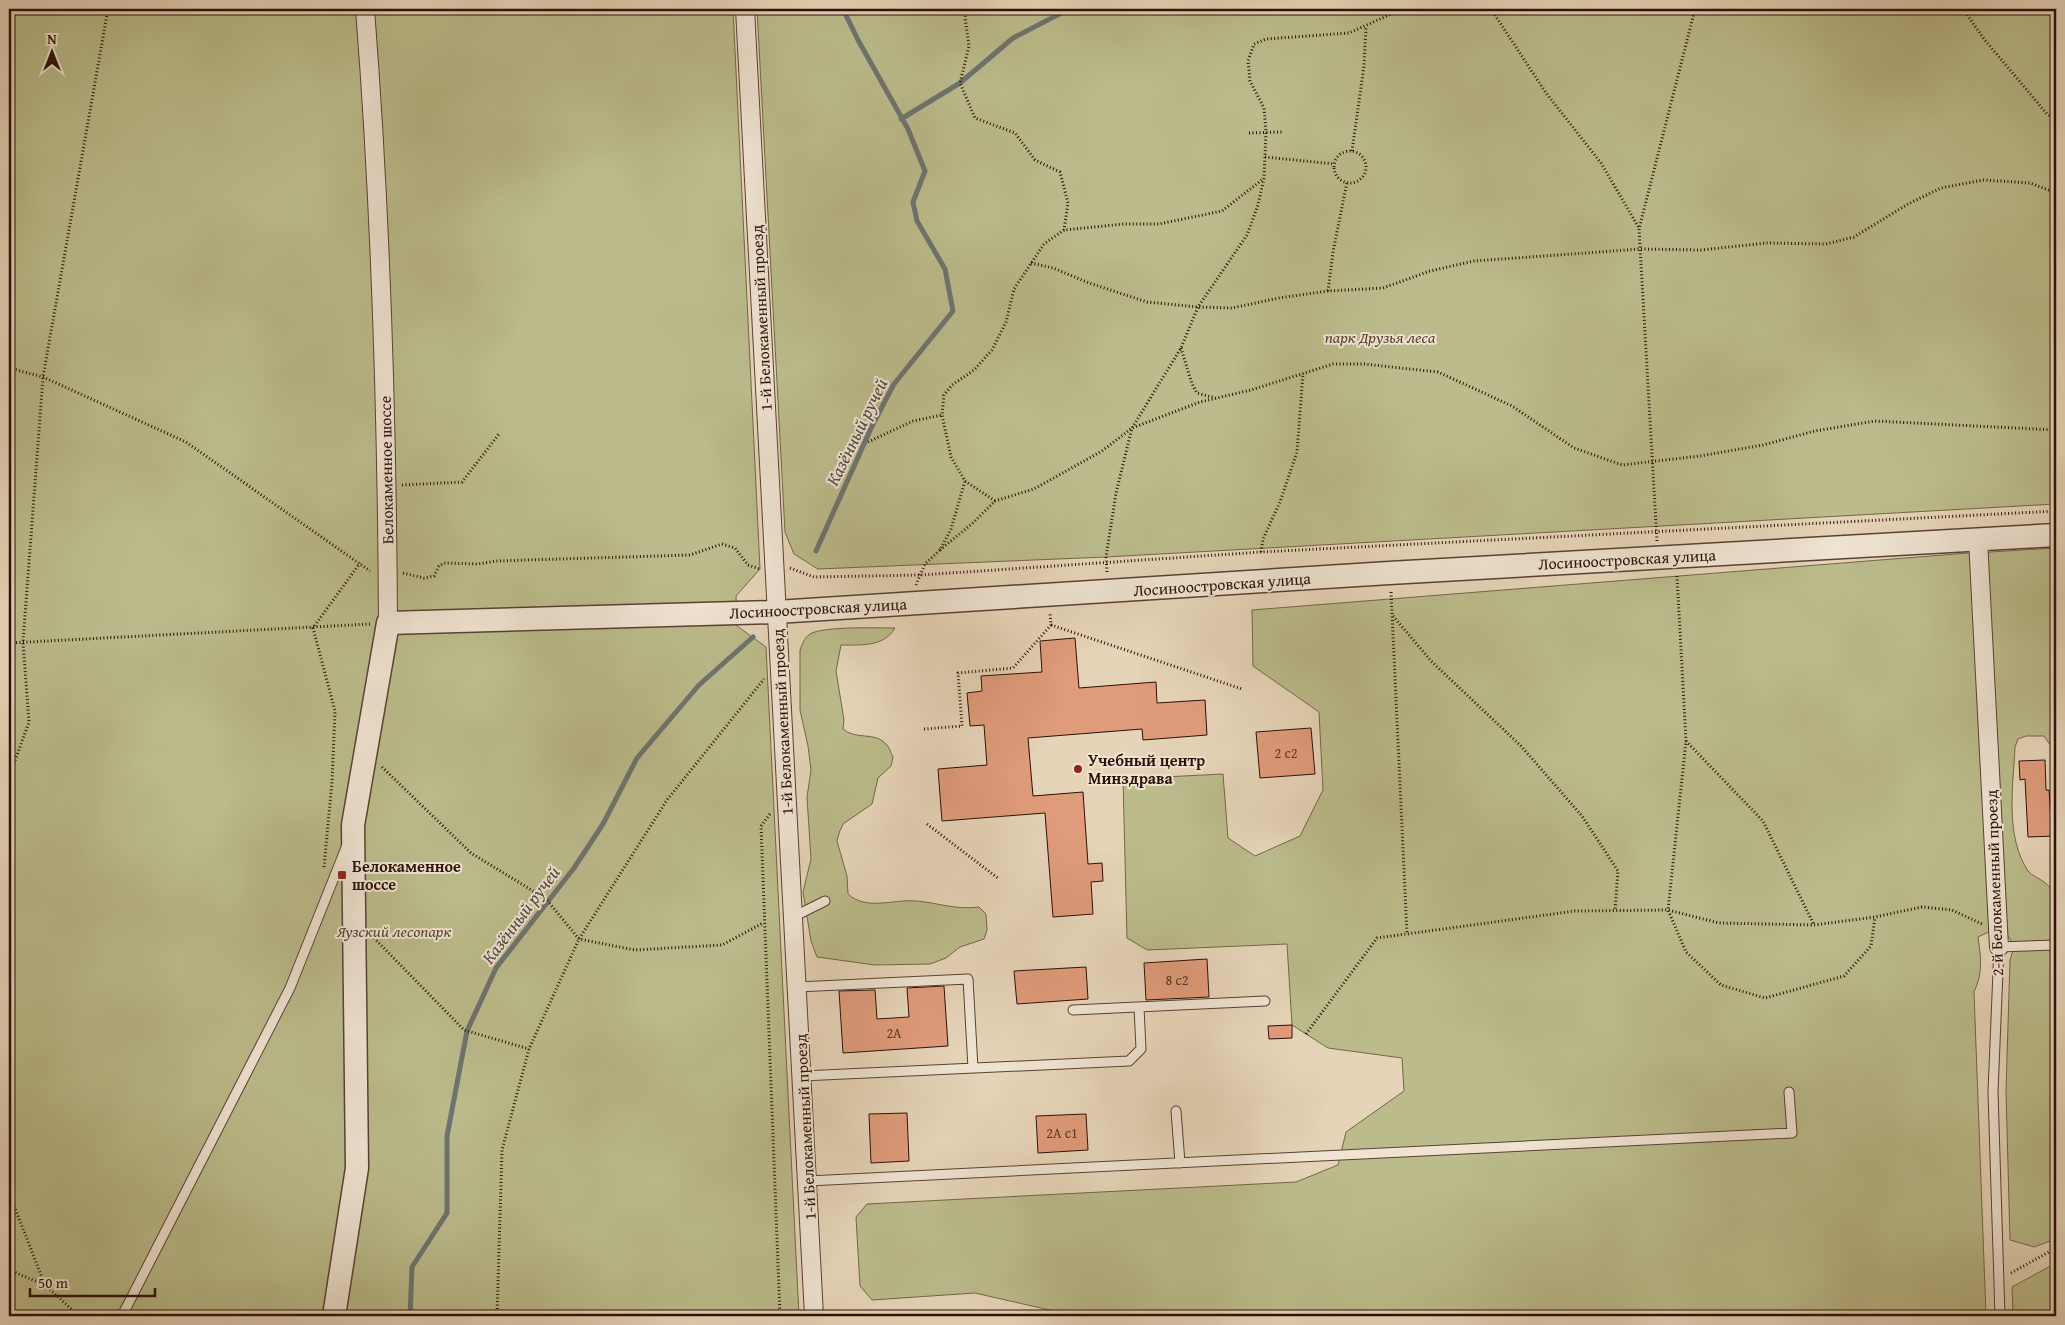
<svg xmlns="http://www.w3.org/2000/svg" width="2065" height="1325" viewBox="0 0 2065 1325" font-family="'Gentium Book Plus',serif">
<rect width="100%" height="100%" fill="#e6d4b8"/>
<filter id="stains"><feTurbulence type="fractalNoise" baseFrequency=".004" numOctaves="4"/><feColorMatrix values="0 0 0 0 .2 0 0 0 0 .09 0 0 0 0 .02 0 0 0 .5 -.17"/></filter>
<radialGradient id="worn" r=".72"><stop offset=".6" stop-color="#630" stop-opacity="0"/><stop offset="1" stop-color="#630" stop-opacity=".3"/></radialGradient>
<!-- green -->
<path fill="#bbbb8b" stroke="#746648" d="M9,9H733L760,569L736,596L737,626L766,647L799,1316H9Z
M757,9H2056V504L1106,557L818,569L794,554L785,532Z
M2056,548V753L2044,736H2026L2018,739L2015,747C2013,787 2005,836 2028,871C2032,876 2039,878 2044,882C2049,886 2050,888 2056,890V1239L2034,1247L2010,1240L2006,1091L2010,960L2014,947L2009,937L1995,929L1978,937C1981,956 1983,974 1974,992L1986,1316H1076L975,1293L872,1300L860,1286L856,1217L867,1204L1296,1182L1338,1165L1346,1132L1404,1091L1402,1058L1328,1048L1292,1025L1287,944L1147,950L1127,938L1123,779L1223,774L1228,838L1255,856L1300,836L1323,790L1319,712L1253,666L1252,610L1968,553L1978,564L1990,552Z
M895,628C884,647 861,645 841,645L836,671L844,720L843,729C855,740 875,732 885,743C889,746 891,753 893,757L891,766L878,778L872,804L843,824L839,833L837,841L847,876L848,894C866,911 894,899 916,901C940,903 954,910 979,907L986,914L987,930L984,939L960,947L946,958L930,964L875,965L817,957L811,941L803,892L811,859L807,797L811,770L808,746L800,710V650C802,644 805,637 810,634C823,626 878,628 895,628Z
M2056,1263V1316H2013L2012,1287Z"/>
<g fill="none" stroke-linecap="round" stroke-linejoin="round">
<!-- stream -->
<path stroke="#6d7470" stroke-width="5" d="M901,119L960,83L1013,38L1069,9
M816,551L872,426L894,384L953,311L945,269L917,221L913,202L925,171L908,129L858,40L843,9
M410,1316L412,1267L447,1213V1136L467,1031L496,968L574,868L603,824L637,758L699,685L753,637"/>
</g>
<!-- building -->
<path fill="#e09b7b" stroke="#2c1006" d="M1075,638L1079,688L1156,682L1157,703L1205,700L1207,735L1143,740L1142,729L1028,738L1033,796L1083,792L1088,864L1102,863L1103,881L1091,882L1093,914L1053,917L1045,813L942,821L938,769L987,765L984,725L970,726L967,693L982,691L981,676L1042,672L1040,641Z
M1311,728L1315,774L1260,778L1256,732Z
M2045,760L2046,790H2049L2051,820H2056V836L2028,837L2025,779L2020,780L2019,761Z
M1207,959L1209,997L1146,1000L1144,963Z
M1086,967L1088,999L1017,1004L1014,971Z
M944,986L948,1046L843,1053L839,991L875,990L877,1019L909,1017L907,988Z
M1292,1025V1038L1269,1039L1268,1026Z
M907,1113L909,1161L871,1163L869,1114Z
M1086,1114L1088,1150L1038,1153L1036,1116Z"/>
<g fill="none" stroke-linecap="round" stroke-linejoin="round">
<!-- service casing -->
<g stroke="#5a4132" stroke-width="11">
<path id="service" d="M793,917L825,901
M797,987L968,979L973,1068
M1073,1010L1265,1001
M802,1076L1129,1061L1141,1049L1139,1007
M1176,1111L1180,1163
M808,1181L1792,1133L1789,1092
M122,1316L290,988L347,845
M2000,1316L1993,1092L1999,947L2056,945"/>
</g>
<!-- minor casing -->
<g stroke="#5a4132" stroke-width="20">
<path id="minor" d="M365,9C381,213 387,418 388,623
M745,9L814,1316
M1978,539L1999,947"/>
</g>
<!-- tertiary casing -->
<g stroke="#5a4132" stroke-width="25">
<path id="tertiary" d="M334,1316L357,1168L353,825L388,623L776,612L1389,573L2056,535"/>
</g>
<!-- path -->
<path stroke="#2c1006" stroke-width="3" stroke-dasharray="1 2.5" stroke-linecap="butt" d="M967,9L965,17L969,46L960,83L975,118L1015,133L1035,160L1060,172L1068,203L1064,230
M1491,9L1546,93L1601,163L1639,228
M1963,9L1984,39L2047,114L2056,120
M1249,133L1282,132
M1352,151L1364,66L1366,27
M1334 167a16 16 0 1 1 32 0a16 16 0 1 1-32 0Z
M1265,157L1334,164
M1031,263L1053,268L1089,283L1147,302L1198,307L1232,308L1279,298L1328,291L1383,288L1430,271L1474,261L1640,249L1701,250L1767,243L1826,244L1854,237L1908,204L1941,188L1983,180L2030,183L2056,193
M1328,291L1333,252L1347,182
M1181,348L1192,384L1197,393L1215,398
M9,368L43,377L186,442L370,571
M868,442L913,421L942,415
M402,485L462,482L499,434
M995,501L965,481L951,457L942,415L944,395L952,385L974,370L992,350L1006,322L1014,289L1044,244L1064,230L1124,224H1159L1222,211L1263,179
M1657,541L1639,229L1695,9
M940,550L974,522L995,501L1034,489L1102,451L1132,428L1200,402L1251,390L1333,364H1364L1438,372L1512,406L1574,448L1622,465L1700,456L1763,445L1815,431L1875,421L2056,430
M1261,552L1263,539L1280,502L1297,452L1303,373
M790,568L814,577L921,575L1261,552L2056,511
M1107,572L1106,557L1116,493L1132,428L1181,348L1198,307L1247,235L1258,205L1264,178L1266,132L1264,108L1250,81L1248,61L1254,44L1266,39L1349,33L1400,10L1449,12L1479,9
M403,573L424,578L434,576L439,566L444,563L478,564L496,561L690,555L722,544L735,548L748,565L760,569
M1677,576L1686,741L1668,910L1686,952L1721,985L1765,998L1844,976L1871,946L1875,917
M916,585L925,564L940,550L951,529L965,481
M1391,592L1407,934
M1393,616L1431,661L1521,746L1582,816L1618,871L1615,910
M1051,625L1242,689
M9,643L370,624
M924,729L962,726L958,673L1013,668L1051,625L1050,613
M1686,741L1763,821L1814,925
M382,767L471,853L546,899L579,939L635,950L722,945L763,923
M9,777L29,722L23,642L43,377L108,9
M770,814L761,826L780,1316
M927,824L999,879
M324,867L332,782L335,711L313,628L360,563
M374,938L464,1030L529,1049
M1306,1034L1377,938L1575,911L1668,910L1719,923L1814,925L1875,917L1922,907L1952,910L1982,924
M9,1193L45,1285
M9,1270L45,1285L79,1316
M2011,1273L2056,1248
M497,1316L502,1150L529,1049L579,939L667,800L764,679"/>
<!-- service -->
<use href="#service" stroke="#efe3d1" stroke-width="9"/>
<!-- minor -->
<use href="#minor" stroke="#efe3d1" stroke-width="18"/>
<!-- tertiary -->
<use href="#tertiary" stroke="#efe3d1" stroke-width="22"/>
</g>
<!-- markers -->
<g fill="#8f2418" stroke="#efe3d1" stroke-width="2">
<circle cx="1078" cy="769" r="5"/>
<rect x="337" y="870" width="10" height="10" rx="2.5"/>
</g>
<g text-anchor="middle" stroke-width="4" stroke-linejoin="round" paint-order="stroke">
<!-- number labels -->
<g font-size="14" fill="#593323">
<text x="1286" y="758">2 с2</text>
<text x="1177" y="985">8 с2</text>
<text x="894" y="1038">2А</text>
<text x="1062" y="1138">2А с1</text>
</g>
<!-- street labels -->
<g font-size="16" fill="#2c1006" stroke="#efe3d1">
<text transform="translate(761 318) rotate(-93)" y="6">1-й Белокаменный проезд</text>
<text transform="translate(386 470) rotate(-91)" y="6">Белокаменное шоссе</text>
<text transform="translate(1627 559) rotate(-3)" y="6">Лосиноостровская улица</text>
<text transform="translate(1222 584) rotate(-4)" y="6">Лосиноостровская улица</text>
<text transform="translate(818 608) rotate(-3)" y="6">Лосиноостровская улица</text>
<text transform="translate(782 722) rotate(-93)" y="6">1-й Белокаменный проезд</text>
<text transform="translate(1994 883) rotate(-92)" y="6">2-й Белокаменный проезд</text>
<text transform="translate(805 1127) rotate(-93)" y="6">1-й Белокаменный проезд</text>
</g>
<!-- park labels -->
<g font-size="16" font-style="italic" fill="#57432e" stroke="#efe3d1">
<text x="1380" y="343">парк Друзья леса</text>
<text x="394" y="937">Яузский лесопарк</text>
</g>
<!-- poi labels -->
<g font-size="16" font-weight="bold" fill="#2c1006" stroke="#efe3d1" text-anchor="start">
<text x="1088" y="766">Учебный центр<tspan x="1088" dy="18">Минздрава</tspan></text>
<text x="352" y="872">Белокаменное<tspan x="352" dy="18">шоссе</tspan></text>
</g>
<!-- water labels -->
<g font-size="18" font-style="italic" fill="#524a44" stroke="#efe3d1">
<text transform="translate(857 432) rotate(-64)" y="6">Казённый ручей</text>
<text transform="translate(521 915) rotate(-53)" y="6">Казённый ручей</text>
</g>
</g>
<!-- margin -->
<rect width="2065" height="1325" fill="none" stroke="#e6d4b8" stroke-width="30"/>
<rect x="10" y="10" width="2045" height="1305" fill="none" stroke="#2c1006" stroke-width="2.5"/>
<rect x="15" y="15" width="2035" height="1295" fill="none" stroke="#2c1006"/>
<!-- north arrow -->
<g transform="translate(52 52)" stroke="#efe3d1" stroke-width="4" paint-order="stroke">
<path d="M0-4L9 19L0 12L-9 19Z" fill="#2c1006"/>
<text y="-8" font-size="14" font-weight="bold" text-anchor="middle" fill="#2c1006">N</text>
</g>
<!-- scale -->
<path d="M30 1288v8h125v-8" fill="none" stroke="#2c1006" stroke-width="2.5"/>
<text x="38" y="1288" font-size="15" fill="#2c1006" stroke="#efe3d1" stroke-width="4" paint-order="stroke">50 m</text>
<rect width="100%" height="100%" filter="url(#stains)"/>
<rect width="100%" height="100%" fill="url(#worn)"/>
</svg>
